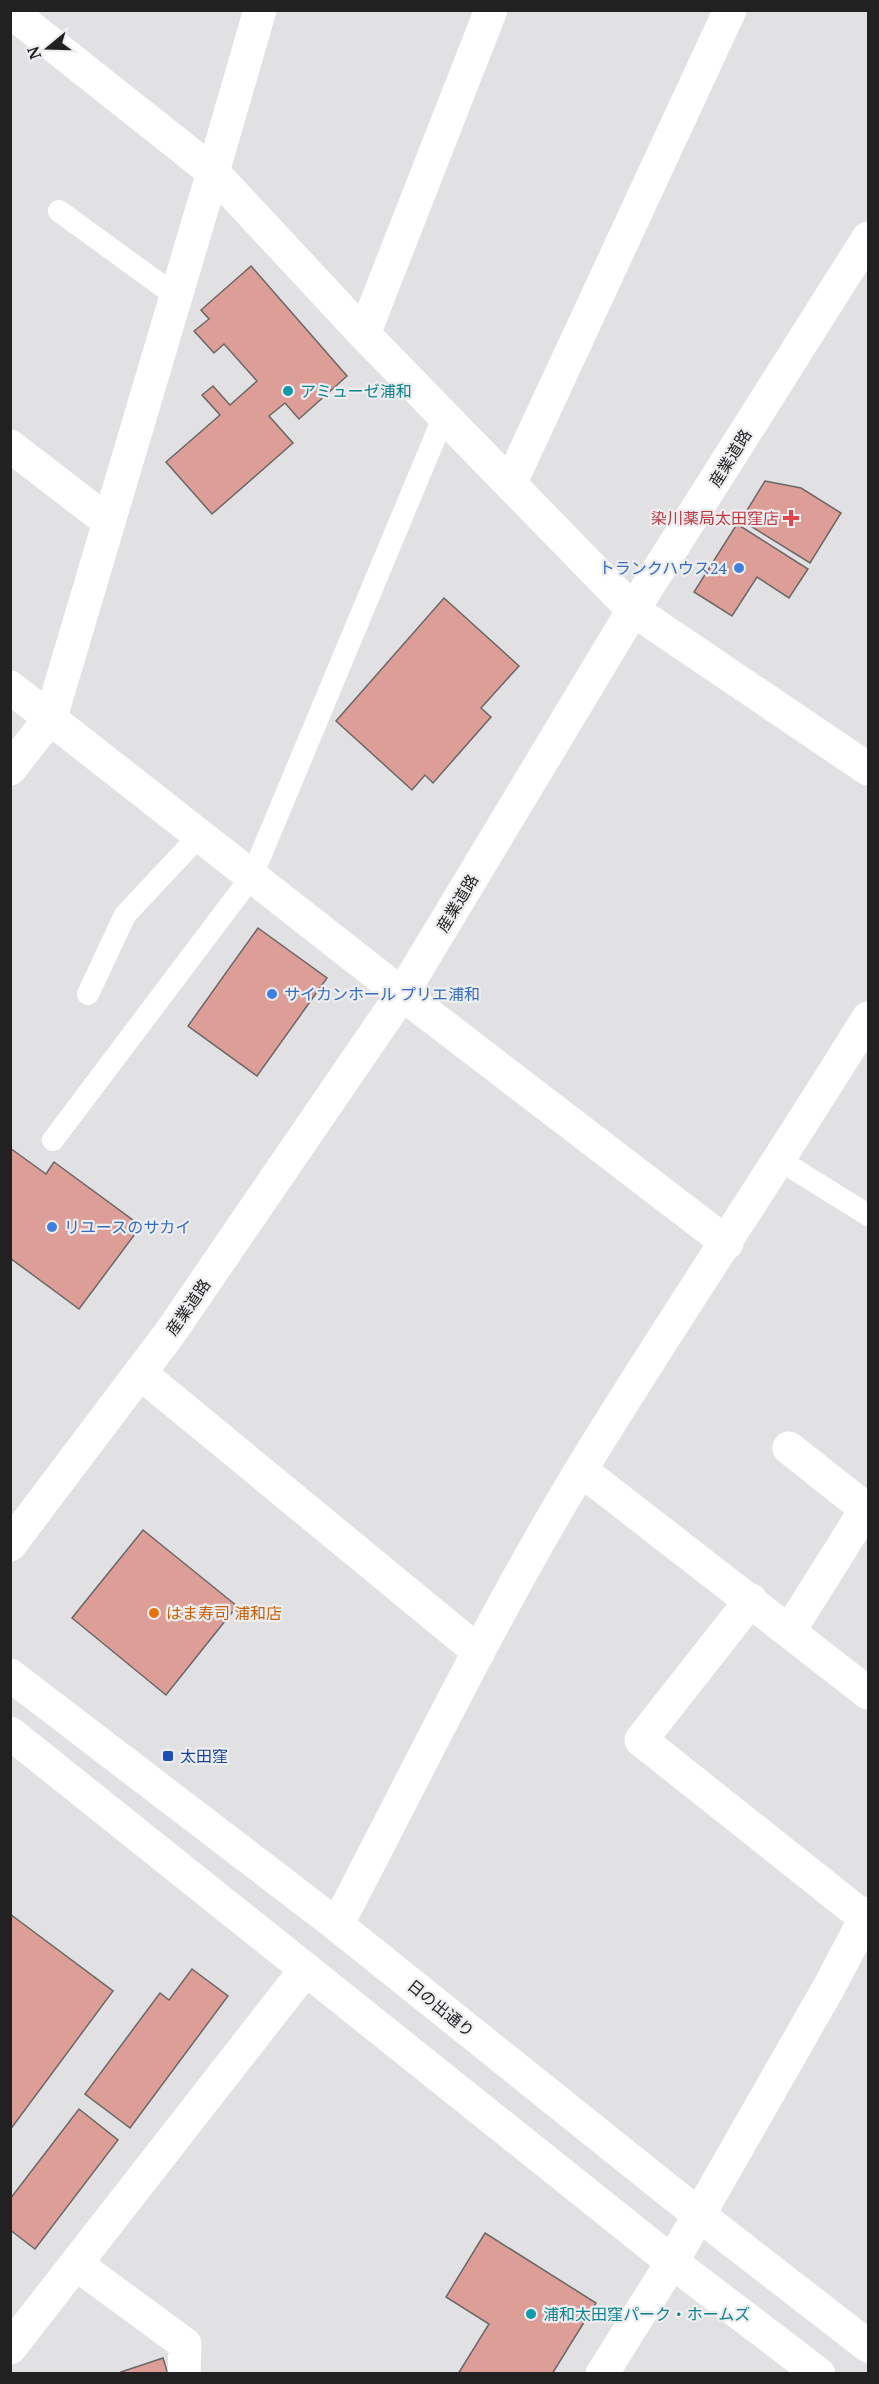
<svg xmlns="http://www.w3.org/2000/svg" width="879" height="2384" viewBox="0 0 879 2384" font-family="'PT Serif','Noto Sans JP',serif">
<rect width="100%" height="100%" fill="#e1e1e4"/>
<!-- building -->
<path fill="#dd9e97" stroke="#6a6766" stroke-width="1.5" d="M251,266L347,376L299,419L285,403L269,416L293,443L212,514L166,462L220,415L202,395L213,386L230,405L257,381L224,344L214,353L194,331L209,319L201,310Z
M765,481L801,488L841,513L810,563L741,520Z
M737,524L808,569L789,598L757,577L732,616L694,592Z
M444,598L519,666L481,708L491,717L433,783L425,775L412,790L336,721Z
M258,928L327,978L257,1076L188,1026Z
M10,1148L46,1174L54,1162L141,1226L79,1309L10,1258Z
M143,1530L237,1606L166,1695L72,1618Z
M10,1914L113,1991L10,2130Z
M192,1969L228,1996L130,2128L85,2094L160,1993L169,2000Z
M79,2109L118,2140L35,2249L10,2230V2199Z
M485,2233L596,2303L552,2374H458L489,2324L446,2297Z
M163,2358L168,2374H122L121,2372Z"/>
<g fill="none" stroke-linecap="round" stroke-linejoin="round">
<!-- path -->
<path stroke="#8b8b8d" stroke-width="4" stroke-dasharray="1.5 4.5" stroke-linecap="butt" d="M10,1608H11"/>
<!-- service -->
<path stroke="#fff" stroke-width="22" d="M59,211L176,296
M88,994L125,915L200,835
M53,1140L252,876L444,416
M781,1161L868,1215"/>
<!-- minor -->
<path stroke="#fff" stroke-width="33" d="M260,10L213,172L364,334L633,610L868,769
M10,11L213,172L51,717L10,769
M364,334L491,10
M10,446L109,522
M510,484L730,10
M10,687L402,994L727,1243
M140,1373L479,1652
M789,1448L866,1509L790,1630
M581,1470L868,1693
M751,1600L641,1740L865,1918
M337,1925C417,1773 492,1616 582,1468C675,1316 775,1169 868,1018
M76,2264L185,2344L184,2374
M10,2348L306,1969
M602,2374L672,2262L829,1987L868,1913"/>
<!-- tertiary -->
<path stroke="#fff" stroke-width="33" d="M10,1675L337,1925L699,2215L868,2346
M10,1733L672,2262L819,2374"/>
<!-- primary -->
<path stroke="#fff" stroke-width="33" d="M10,1545L170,1333L402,994L633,610L868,238"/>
</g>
<!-- markers -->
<g fill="#0f9aa8" stroke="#eeeef1" stroke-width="2">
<circle cx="288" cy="391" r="6"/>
<circle cx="531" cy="2314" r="6"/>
</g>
<path fill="#e0444e" stroke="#eeeef1" stroke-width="2" d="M788 509h6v6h6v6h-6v6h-6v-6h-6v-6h6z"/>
<g fill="#3f7fe0" stroke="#eeeef1" stroke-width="2">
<circle cx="739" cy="568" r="6"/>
<circle cx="272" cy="994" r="6"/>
<circle cx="52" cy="1227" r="6"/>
</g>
<circle fill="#e8710a" stroke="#eeeef1" stroke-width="2" cx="154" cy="1613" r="6"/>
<rect fill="#1a4fb4" stroke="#eeeef1" stroke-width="2" x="162" y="1750" width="12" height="12" rx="3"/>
<g text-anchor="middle" stroke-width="4.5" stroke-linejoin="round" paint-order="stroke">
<!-- culture labels -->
<g font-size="16" fill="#0d838f" stroke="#eeeef1" text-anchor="start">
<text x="300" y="397">アミューゼ浦和</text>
<text x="543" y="2320">浦和太田窪パーク・ホームズ</text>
</g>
<!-- street labels -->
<g font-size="16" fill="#212122" stroke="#eeeef1">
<text transform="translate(730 458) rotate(-58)" y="6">産業道路</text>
<text transform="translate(457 903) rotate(-59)" y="6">産業道路</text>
<text transform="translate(188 1307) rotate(-55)" y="6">産業道路</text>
<text transform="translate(441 2008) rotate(39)" y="6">日の出通り</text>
</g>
<!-- health labels -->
<g font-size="16" fill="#be3a42" stroke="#eeeef1" text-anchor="end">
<text x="779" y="524">染川薬局太田窪店</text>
</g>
<!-- shop labels -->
<g font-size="16" fill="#366cbe" stroke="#eeeef1" text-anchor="start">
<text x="727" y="574" text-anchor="end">トランクハウス24</text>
<text x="284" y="1000">サイカンホール プリエ浦和</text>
<text x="64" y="1233">リユースのサカイ</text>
</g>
<!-- food labels -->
<g font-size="16" fill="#c56008" stroke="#eeeef1" text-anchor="start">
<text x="166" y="1619">はま寿司 浦和店</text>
</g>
<!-- transit labels -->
<g font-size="16" fill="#164399" stroke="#eeeef1" text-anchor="start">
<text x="180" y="1762">太田窪</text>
</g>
</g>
<!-- border -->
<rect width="879" height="2384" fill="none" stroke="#212122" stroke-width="24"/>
<!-- north arrow -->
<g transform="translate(48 48) rotate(251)" stroke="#eeeef1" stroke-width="4.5" paint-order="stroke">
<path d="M0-4.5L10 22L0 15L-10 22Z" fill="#212122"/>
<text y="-9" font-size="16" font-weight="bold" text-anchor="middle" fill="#212122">N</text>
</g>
</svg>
